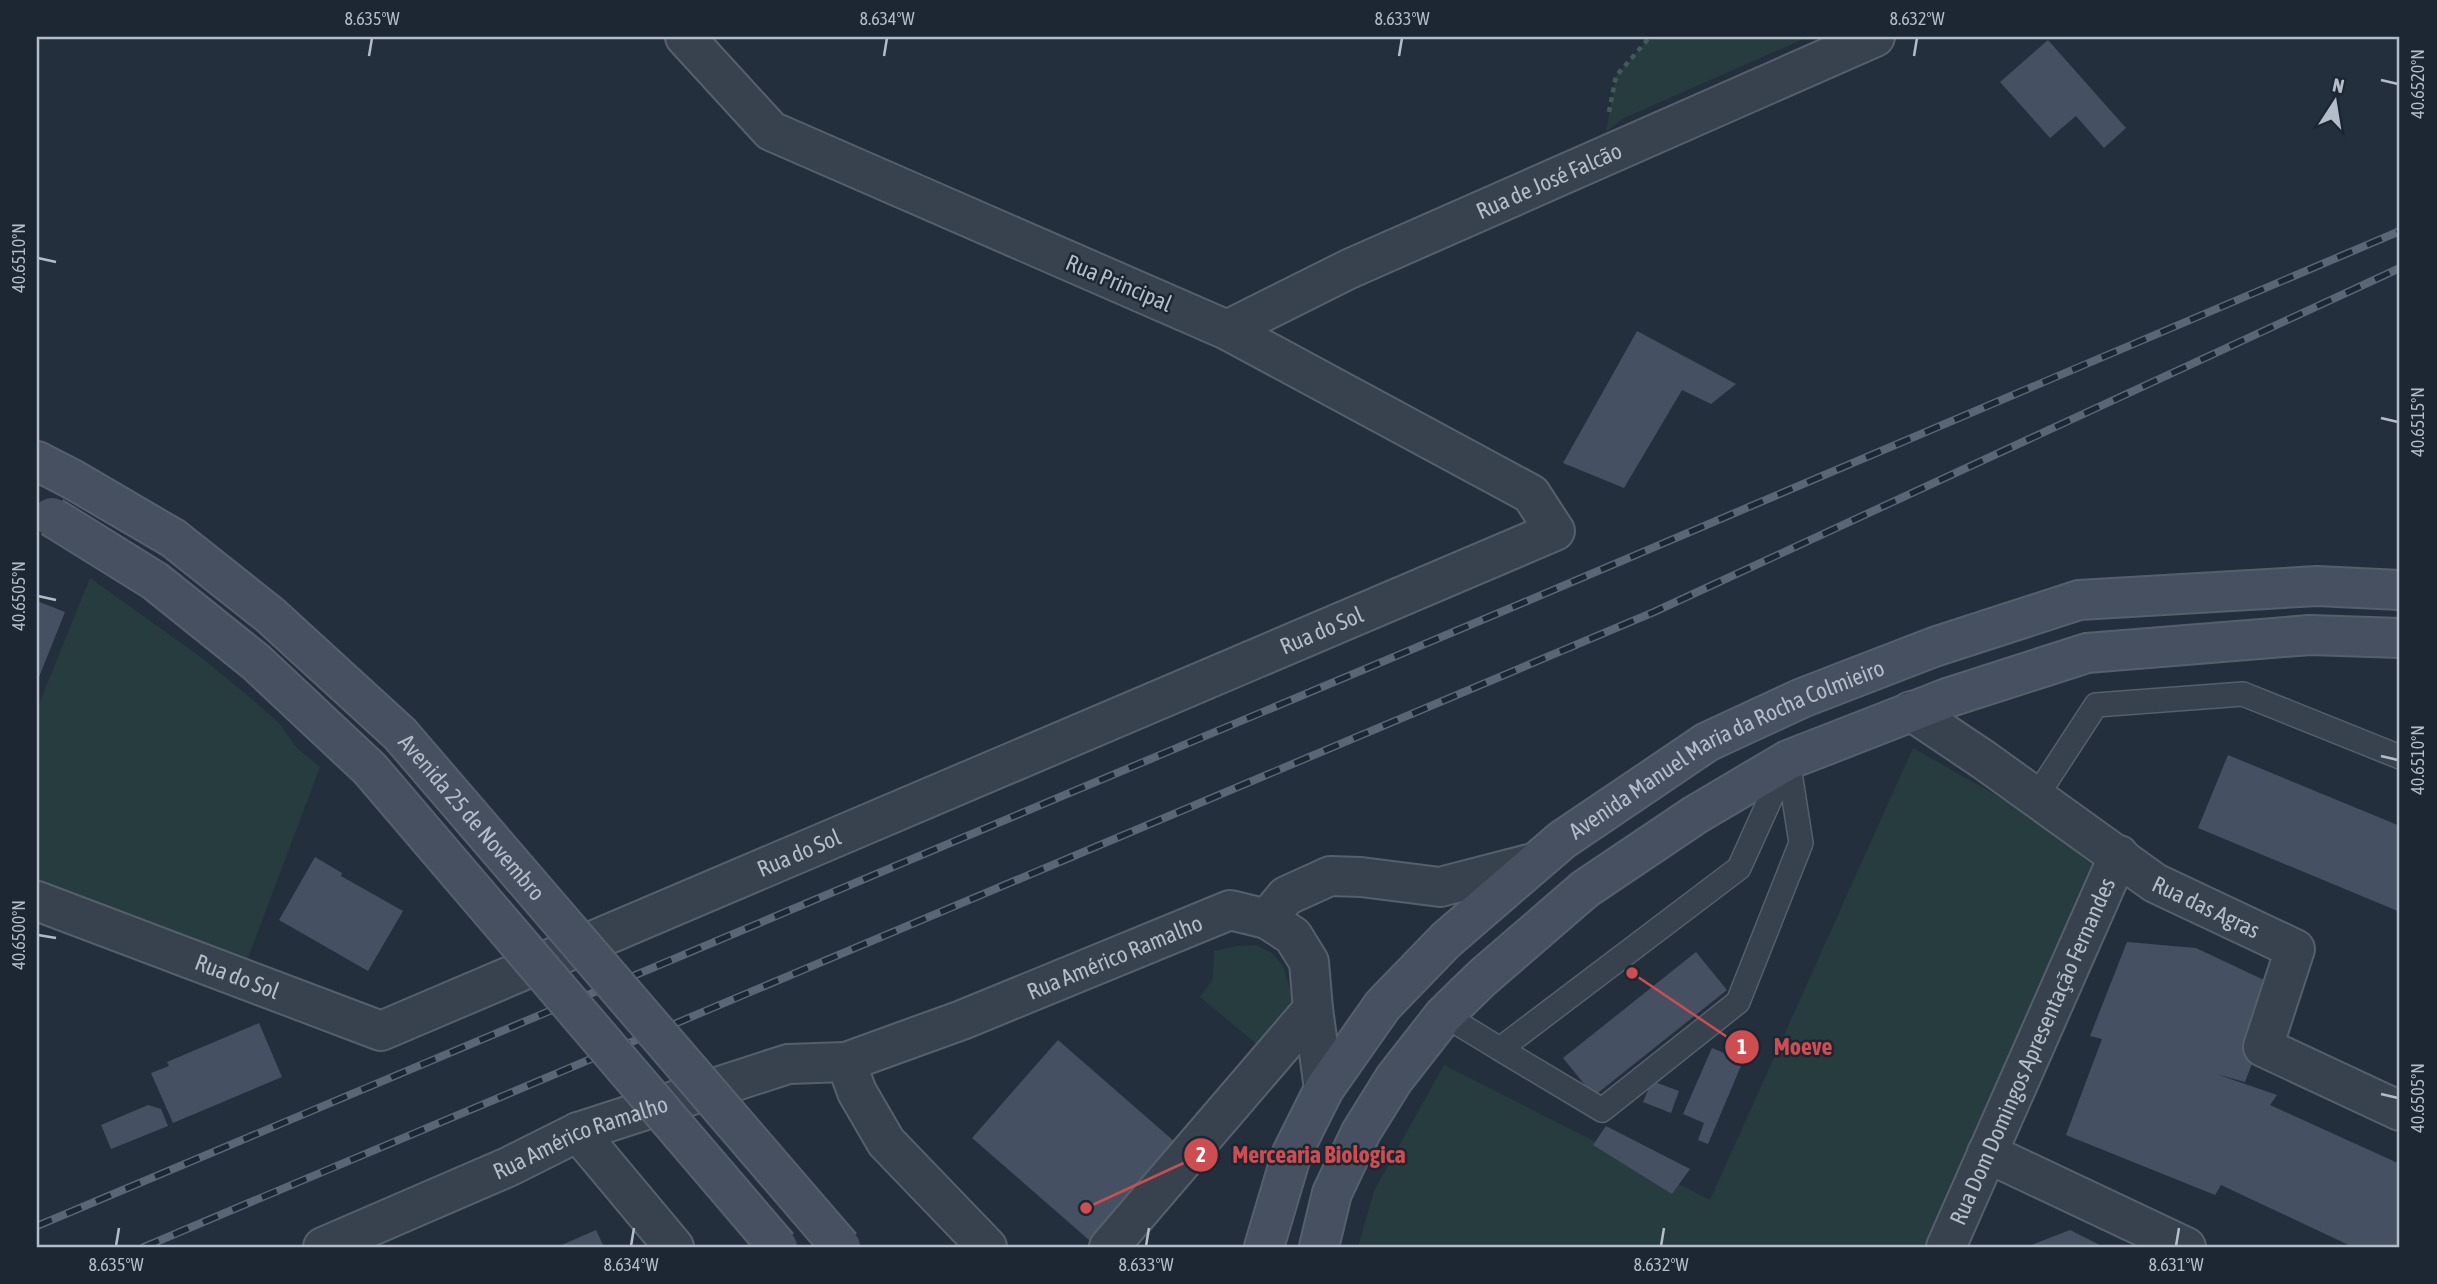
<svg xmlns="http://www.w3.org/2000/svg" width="2437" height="1284" viewBox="0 0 2437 1284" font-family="'Asap Condensed',sans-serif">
<rect width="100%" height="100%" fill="#242f3e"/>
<!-- green -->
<path fill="#263c3f" d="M1650,37H1808L1622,119L1606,132L1616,76Z
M90,578L202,658L253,700L280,724L296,747L320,767L243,971L37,888V709Z
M1913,748L2101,855L1927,1247H1358L1374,1191L1444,1065L1710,1200Z
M1256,945L1272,953L1283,966L1293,999L1289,1019L1260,1047L1200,997L1213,979L1214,951L1237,946Z"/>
<!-- building -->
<path fill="#455162" d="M2048,40L2126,128L2104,148L2076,116L2050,138L2000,82Z
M1637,331L1736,384L1711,404L1682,390L1624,488L1563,463Z
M37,601L65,612L37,682Z
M2228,755L2400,826V912L2198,828Z
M315,857L342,873L341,876L403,911L368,971L279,920Z
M2127,942L2196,948L2281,988L2245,1082L2216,1074L2277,1095L2270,1105L2400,1164V1247H2353L2221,1185L2215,1195L2066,1135L2102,1039L2090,1036Z
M1696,952L1727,990L1594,1096L1563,1058Z
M259,1023L282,1077L173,1123L151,1073L169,1066L167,1062Z
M1058,1040L1175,1142L1089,1240L972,1138Z
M1712,1048L1743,1061L1708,1144L1698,1140L1704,1123L1683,1114Z
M1652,1081L1679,1091L1671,1113L1643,1102Z
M148,1105L161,1109L168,1126L111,1149L101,1125Z
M1606,1126L1690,1169L1672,1194L1593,1145Z
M596,1230L604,1247H557Z
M2070,1230L2104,1247H2026Z"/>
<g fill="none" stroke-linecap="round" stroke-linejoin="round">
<!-- lane casing -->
<g stroke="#565f6c" stroke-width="26">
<path id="lane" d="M2036,797L2096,705L2243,694L2400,757
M1444,1015L1500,1049L1739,868L1786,764
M1500,1049L1602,1110L1738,1002L1801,843L1788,760"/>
</g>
<!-- street casing -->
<g stroke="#565f6c" stroke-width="42">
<g id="street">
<path id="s1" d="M1227,330L1349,269L1875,37"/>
<path id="s2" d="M1911,711L1984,760L2155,883L2295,949L2263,1047L2400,1111"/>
<path id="s3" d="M37,901L381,1031L1555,531L1531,494L1227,330L771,131L685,37"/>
<path d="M1267,919L1286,896L1330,876L1361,877L1440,887L1533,863"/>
<path d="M1313,1009L1324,1089"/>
<path d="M846,1062L857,1092L886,1142L987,1247"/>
<path d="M578,1132L674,1247"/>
<path d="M1987,1153L2186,1247"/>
<path id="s4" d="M323,1247L508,1167L578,1132L788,1064L846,1062L962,1020L1230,910L1267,919L1293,936L1309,962L1313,1009L1109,1247"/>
<path id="s5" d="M1946,1247L2119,855"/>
</g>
</g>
<!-- secondary casing -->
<g stroke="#565f6c" stroke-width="42">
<g id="secondary">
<path d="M37,461L72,479"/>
<path id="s6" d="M1264,1247L1292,1153L1324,1089L1383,1005L1446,940L1562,840L1707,742L1802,698L1934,647L2079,600L2317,586L2400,590"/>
<path d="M1319,1247L1332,1193L1361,1132L1394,1079L1444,1015L1482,978L1585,889L1695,815L1788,760L1947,698L2087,653L2310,635L2400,638"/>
</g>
</g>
<!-- path -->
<path stroke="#44595c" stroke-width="4.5" stroke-dasharray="5 5" stroke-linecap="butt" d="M1609,112L1616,76L1650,37"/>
<!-- lane -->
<use href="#lane" stroke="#38414e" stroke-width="23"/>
<!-- street -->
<use href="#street" stroke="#38414e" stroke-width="38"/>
<!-- secondary -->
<use href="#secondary" stroke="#465061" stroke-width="38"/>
<!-- rail casing -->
<g stroke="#5a6575" stroke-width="8">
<path id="rail" d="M37,1226L1520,604L2400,231
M144,1247L1654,612L2400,268"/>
</g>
<!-- rail -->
<use href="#rail" stroke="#1d2633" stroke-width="5" stroke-dasharray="16" stroke-linecap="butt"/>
<!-- secondary-bridge casing -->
<g stroke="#565f6c" stroke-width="42" stroke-linecap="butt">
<g id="secondary-bridge">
<path id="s7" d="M72,479L173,538L270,615L400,734L841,1247"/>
<path d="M52,517L155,581L256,662L370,769L778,1247"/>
</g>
</g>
<!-- secondary-bridge -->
<use href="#secondary-bridge" stroke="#465061" stroke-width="38"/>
</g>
<!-- ticks -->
<path fill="none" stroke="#b4bcc9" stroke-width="2.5" d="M369,56L372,38M884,56L887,38M1399,56L1402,38M1914,56L1917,38M2381,80L2398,84M38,258L56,262M2381,418L2398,422M38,596L56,600M2381,756L2398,760M38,935L56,938M2381,1094L2398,1098M116,1246L119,1228M631,1246L634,1228M1146,1246L1149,1228M1661,1246L1664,1228M2176,1246L2179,1228"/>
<g text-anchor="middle" stroke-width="5" stroke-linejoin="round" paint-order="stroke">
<!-- street labels -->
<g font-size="23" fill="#b4bcc9" stroke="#1d2633">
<text dy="8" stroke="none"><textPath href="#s1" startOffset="355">Rua de José Falcão</textPath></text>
<text transform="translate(1119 283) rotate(23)" y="8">Rua Principal</text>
<text dy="8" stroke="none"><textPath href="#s3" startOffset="1390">Rua do Sol</textPath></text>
<text dy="8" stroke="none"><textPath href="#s6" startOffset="705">Avenida Manuel Maria da Rocha Colmieiro</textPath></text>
<text dy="8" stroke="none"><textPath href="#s7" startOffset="527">Avenida 25 de Novembro</textPath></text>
<text dy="8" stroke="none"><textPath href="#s3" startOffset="822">Rua do Sol</textPath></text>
<text dy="8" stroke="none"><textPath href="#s2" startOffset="355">Rua das Agras</textPath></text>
<text dy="8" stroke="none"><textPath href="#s4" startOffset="847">Rua Américo Ramalho</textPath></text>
<text dy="8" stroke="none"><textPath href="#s3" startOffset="214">Rua do Sol</textPath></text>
<text dy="8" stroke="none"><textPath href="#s5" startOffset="214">Rua Dom Domingos Apresentação Fernandes</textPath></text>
<text dy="8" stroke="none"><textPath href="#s4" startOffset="280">Rua Américo Ramalho</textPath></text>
</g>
</g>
<!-- callouts -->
<path fill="none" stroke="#ce4d50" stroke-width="2.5" d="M1632 973L1742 1047M1086 1208L1201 1155"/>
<g fill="#ce4d50" stroke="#1d2633" stroke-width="2.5">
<circle cx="1632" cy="973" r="7"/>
<circle cx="1086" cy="1208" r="7"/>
<circle cx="1742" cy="1047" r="18"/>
<circle cx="1201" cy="1155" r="18"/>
</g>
<g font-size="21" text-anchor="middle" font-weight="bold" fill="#fff">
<text x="1742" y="1054">1</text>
<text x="1201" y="1162">2</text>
</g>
<g font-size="24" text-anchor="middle" font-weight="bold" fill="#ce4d50" stroke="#1d2633" stroke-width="5" stroke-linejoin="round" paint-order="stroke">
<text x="1803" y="1055">Moeve</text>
<text x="1319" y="1163">Mercearia Biologica</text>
</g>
<!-- border -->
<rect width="2437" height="1284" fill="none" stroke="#1d2633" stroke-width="77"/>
<!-- north arrow -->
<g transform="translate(2335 102) rotate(12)" stroke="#1d2633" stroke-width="5" paint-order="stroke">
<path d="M0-5L12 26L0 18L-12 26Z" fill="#b4bcc9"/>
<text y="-10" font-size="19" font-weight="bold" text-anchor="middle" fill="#b4bcc9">N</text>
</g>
<rect x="38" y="38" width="2360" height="1208" fill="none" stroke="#b4bcc9" stroke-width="2.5"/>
<g font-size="18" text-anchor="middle" fill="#b4bcc9">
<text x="372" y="25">8.635°W</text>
<text x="887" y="25">8.634°W</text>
<text x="1402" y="25">8.633°W</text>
<text x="1917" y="25">8.632°W</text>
<text transform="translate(2418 84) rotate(-90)" y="6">40.6520°N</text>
<text transform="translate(19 258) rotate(-90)" y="6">40.6510°N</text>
<text transform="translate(2418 422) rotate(-90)" y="6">40.6515°N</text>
<text transform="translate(19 596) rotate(-90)" y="6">40.6505°N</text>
<text transform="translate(2418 760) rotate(-90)" y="6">40.6510°N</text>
<text transform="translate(19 935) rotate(-90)" y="6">40.6500°N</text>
<text transform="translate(2418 1098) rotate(-90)" y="6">40.6505°N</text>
<text x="116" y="1271">8.635°W</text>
<text x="631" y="1271">8.634°W</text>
<text x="1146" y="1271">8.633°W</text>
<text x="1661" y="1271">8.632°W</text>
<text x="2176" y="1271">8.631°W</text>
</g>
</svg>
